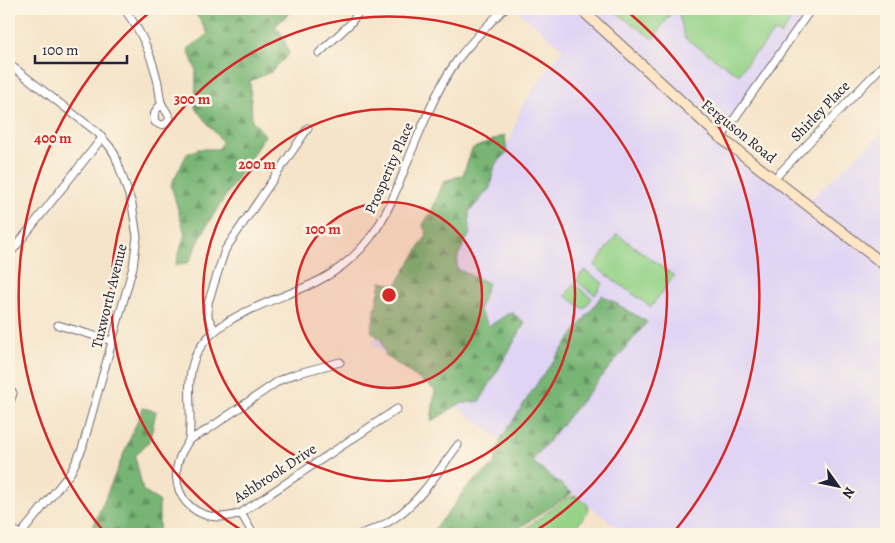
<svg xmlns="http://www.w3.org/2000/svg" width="895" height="543" viewBox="0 0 895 543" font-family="Alegreya,serif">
<defs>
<pattern id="forest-firs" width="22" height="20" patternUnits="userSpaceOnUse" patternTransform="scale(1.25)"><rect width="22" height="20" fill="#78b575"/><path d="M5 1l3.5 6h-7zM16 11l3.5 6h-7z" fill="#629361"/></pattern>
</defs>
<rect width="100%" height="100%" fill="#fcf5e5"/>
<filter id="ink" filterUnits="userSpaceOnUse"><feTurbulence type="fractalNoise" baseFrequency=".02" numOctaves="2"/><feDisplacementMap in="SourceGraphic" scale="10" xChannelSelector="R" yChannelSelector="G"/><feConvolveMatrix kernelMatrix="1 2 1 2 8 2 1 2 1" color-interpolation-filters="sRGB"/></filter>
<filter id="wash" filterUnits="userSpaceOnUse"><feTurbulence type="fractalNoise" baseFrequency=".0096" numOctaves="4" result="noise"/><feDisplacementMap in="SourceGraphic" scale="20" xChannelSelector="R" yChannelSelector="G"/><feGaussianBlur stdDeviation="1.12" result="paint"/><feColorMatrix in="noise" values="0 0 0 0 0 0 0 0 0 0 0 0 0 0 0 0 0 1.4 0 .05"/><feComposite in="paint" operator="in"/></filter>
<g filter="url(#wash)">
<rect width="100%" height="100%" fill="#f5e4c9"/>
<!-- built -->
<path fill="#e0d4f4" d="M516,9H811L721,138L806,204L886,129V534H626L532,462L372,344L510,140L521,107L563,49Z"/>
<!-- green -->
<path fill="#95d389" stroke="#5c7a62" d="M615,9H674L653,39L614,11Z
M683,9H800L780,35L776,32L772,34L760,50L753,54L739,75L685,38L679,14Z
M617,234L674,276L651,307L594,266Z
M584,270L603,283L595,295L576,281Z
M574,284L592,298L584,309L565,296Z
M576,496L588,505V512L570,534H518L567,498Z"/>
<!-- forest -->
<path fill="url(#forest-firs)" stroke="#4d6c58" d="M193,9H294L275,26L282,34L289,54L271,72L250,81L252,120L265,135L207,225L189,262L175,266L185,234L171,185L187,154L198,149H219L222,141L195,108L196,70L188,49L208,34Z
M505,135L507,153L495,165L490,188L469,212L470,233L458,256L457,269L488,283L479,310L489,326L511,312L525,323L480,401L459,404L431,422L435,390L386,356L381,340L371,331L381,282L396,285L427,235L423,225L432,210L444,181L463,175L472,149Z
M602,295L647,322L532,461L572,493L510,534H430L454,506L466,488L494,465L501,439L538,382Z
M143,408L156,411L150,440L135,456L143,491L159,501V534H90Z"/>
</g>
<g filter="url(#ink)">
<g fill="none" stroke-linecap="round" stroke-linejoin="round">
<!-- street casing -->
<g stroke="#6c666d" stroke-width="9">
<path id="street" d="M124,9C140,29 151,54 157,79C159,86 159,94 161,102C163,108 168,112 170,119L166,124L160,125L155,122C153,113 155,110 162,104
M319,53L350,24L361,9
M9,64L98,133L110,147L115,155L132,204L137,237L133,267L82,449L71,472L21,534
M721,138L811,9
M774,179L886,62
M9,255L102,138
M58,325L112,341
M215,331L208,317V303L225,250L308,128
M9,405L13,393
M397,409L241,513C220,520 201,519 186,502C174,487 174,468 182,452C184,448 188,443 189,439C193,413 185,385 194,360C210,314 280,301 318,281C338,271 356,256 370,238C393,208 403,170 418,136C429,111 440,84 456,62C470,42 487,26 504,9
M189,440L207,430L280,380L295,374L340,362
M241,513L253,534
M9,526L19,534
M361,534C372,530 384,526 393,519C421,501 438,471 458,445"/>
</g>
<!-- secondary casing -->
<g stroke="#6c666d" stroke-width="12">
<path id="secondary" d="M581,9L721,138L886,266"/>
</g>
<!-- street -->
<use href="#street" stroke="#fff" stroke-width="7"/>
<!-- secondary -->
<use href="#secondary" stroke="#fde5c5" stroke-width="10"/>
</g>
</g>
<!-- distance rings -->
<circle cx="389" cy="295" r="93" fill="#d62828" fill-opacity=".12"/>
<g fill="none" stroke="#d62828" stroke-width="2.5">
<circle cx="389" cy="295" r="93"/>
<circle cx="389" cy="295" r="186"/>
<path d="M246 533A278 278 0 1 1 532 533"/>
<path d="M105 533A371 371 0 0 1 151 11M627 11A371 371 0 0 1 673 533"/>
</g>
<g text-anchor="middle" stroke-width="5" stroke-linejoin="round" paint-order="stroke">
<!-- street labels -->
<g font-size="15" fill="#22223b" stroke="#fcf5e5">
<text transform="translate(820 111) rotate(-46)" y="5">Shirley Place</text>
<text transform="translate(739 131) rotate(39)" y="5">Ferguson Road</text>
<text transform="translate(389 168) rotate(-66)" y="5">Prosperity Place</text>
<text transform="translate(109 296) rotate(-76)" y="5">Tuxworth Avenue</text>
<text transform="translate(275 473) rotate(-33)" y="5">Ashbrook Drive</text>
</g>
</g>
<circle cx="389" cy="295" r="8" fill="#d62828" stroke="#fcf5e5" stroke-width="2.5"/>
<g font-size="15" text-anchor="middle" font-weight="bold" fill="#d62828" stroke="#fcf5e5" stroke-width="5" stroke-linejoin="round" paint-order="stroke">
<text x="192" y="104">300 m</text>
<text x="53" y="143">400 m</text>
<text x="257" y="169">200 m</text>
<text x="323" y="234">100 m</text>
</g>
<!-- margin -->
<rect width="895" height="543" fill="none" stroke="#fcf5e5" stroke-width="30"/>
<!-- north arrow -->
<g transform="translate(838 486) rotate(123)" stroke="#fcf5e5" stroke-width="4" paint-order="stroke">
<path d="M0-4L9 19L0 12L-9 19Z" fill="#22223b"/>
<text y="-8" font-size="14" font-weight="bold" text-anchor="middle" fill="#22223b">N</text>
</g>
<!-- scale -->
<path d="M35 55v8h92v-8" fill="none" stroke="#22223b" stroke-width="2.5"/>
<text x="42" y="55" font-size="15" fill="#22223b" stroke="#fcf5e5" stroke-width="4" paint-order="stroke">100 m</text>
</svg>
